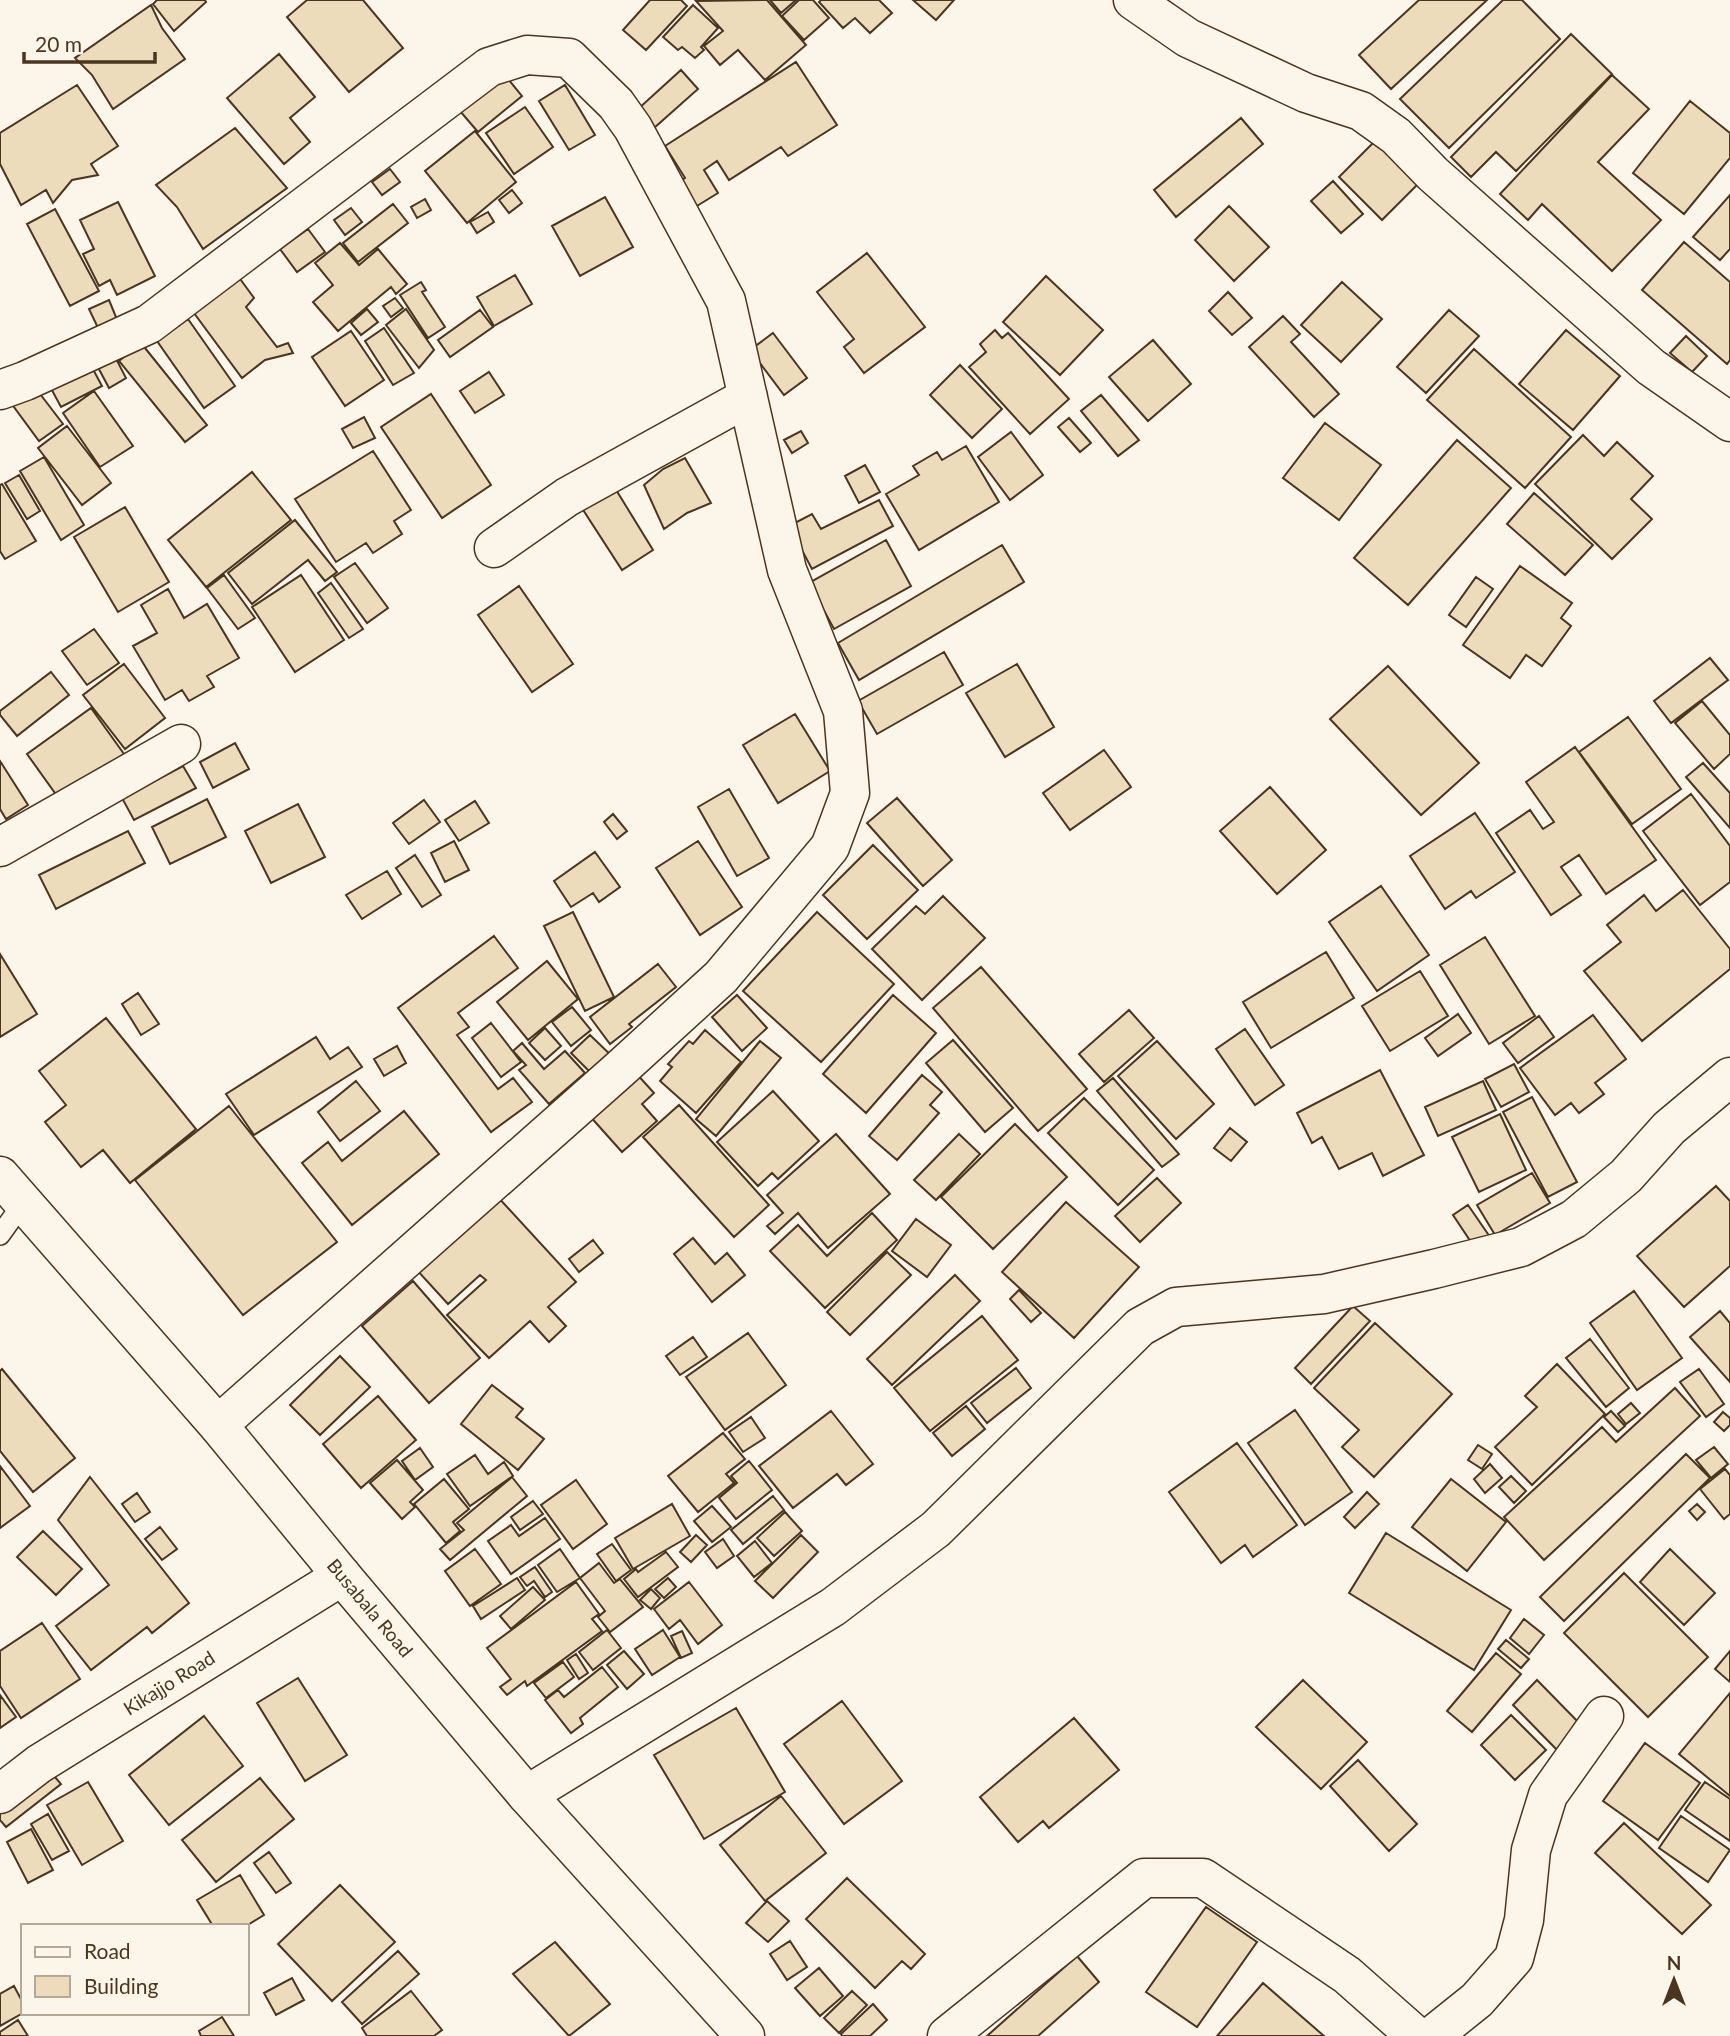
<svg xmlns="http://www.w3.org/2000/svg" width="1730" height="2036" viewBox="0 0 1730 2036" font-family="Lato,sans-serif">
<rect width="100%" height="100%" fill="#fbf6e9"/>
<!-- building -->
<path fill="#ecdcbc" stroke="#4a3520" stroke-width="2" d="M157,0H205L206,2L174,31L153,4Z
M307,0H363L403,48L349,92L287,17Z
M650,0H681L687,6L646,50L623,30Z
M767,0L806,45L765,80L738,50L720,65L704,46L723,31L696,1Z
M770,0H796L781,13Z
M799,0H813L829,18L804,40L782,16Z
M821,0H879L892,13L870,33L855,18L843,28L819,2Z
M913,0H954L936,20Z
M1419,0H1487L1391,89L1359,55Z
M1503,0H1522L1560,39L1449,148L1400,99Z
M151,5L162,28L185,59L113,109L92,75L75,58Z
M693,5L718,28L701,47L704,50L695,58L682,47L678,50L663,37Z
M1571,34L1612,74L1516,171L1496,152L1471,177L1451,157Z
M279,54L315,97L290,118L310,142L284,164L227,98Z
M796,62L837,125L788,156L781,147L729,180L717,161L704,170L718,193L692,209L676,184L685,178L665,146Z
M681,70L698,89L654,128L638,109Z
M504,74L522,96L478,132L460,111Z
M1612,75L1649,109L1598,162L1661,220L1612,271L1542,204L1528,220L1500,194Z
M77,85L118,146L91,164L98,175L72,180L53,203L46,190L21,205L0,164V133Z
M565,85L595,135L569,150L539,101Z
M1690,101L1730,133V158L1684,214L1633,173Z
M525,107L553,147L514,174L486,133Z
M1241,118L1263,144L1176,217L1154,190Z
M235,128L287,188L203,249L177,207L156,185Z
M475,131L516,182L467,223L425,171Z
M1380,136L1423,179L1382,220L1339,177Z
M390,169L400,182L382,195L372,182Z
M1333,181L1363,214L1341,233L1311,201Z
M512,190L522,203L509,213L499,200Z
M1730,195V249L1720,260L1693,237Z
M605,197L633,247L580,276L552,226Z
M425,199L431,210L417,218L411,207Z
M118,202L155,276L117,295L110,280L99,286L83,254L94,249L80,220Z
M393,204L408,223L358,262L343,243Z
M1229,206L1269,247L1234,281L1195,240Z
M351,208L362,222L345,235L334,220Z
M55,209L99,291L70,306L27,224Z
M488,212L494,222L477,233L470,222Z
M308,229L325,252L297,272L280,249Z
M1684,242L1730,282V360L1727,364L1642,290Z
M340,243L359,265L378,249L407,284L396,294L391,287L338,331L313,302L333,285L315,263Z
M867,253L925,327L864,373L844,347L854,339L817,292Z
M235,272L254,298L246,307L277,347L288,343L293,353L265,360L242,378L191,309Z
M515,275L532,304L494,326L477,297Z
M1046,276L1103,330L1060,375L1003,322Z
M421,282L426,290L422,292L445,327L428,338L400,295Z
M1342,282L1382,319L1341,362L1301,325Z
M1228,292L1252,318L1232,335L1209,311Z
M395,298L403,308L391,317L383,306Z
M109,300L118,322L99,330L89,309Z
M367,309L378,322L361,335L351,323Z
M406,309L434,350L419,368L386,325Z
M480,310L493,327L450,357L438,340Z
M1449,310L1479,336L1426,393L1397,367Z
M1283,316L1300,334L1291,342L1339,394L1314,417L1249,347Z
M188,319L235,386L204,408L157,341Z
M384,328L414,373L393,385L365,341Z
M995,330L1002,338L1008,333L1069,399L1030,434L969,367L986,352L980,344Z
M1566,330L1620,376L1573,430L1519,384Z
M351,331L384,380L345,406L312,357Z
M773,333L807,378L784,395L750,350Z
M1686,336L1707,356L1692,372L1670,353Z
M1153,340L1191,384L1148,421L1109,377Z
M141,343L207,425L185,442L119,361Z
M110,347L126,378L109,388L92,356Z
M1474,349L1571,437L1525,488L1427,400Z
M88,360L102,386L61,407L47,381Z
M960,365L1002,409L972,438L930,395Z
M489,372L504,395L475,413L460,391Z
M34,386L63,424L39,441L11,403Z
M94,391L133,446L100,467L63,413Z
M431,394L491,485L442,518L381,427Z
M1101,395L1139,440L1118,456L1081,411Z
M364,417L375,438L353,448L342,429Z
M1069,418L1091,443L1080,452L1058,427Z
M1325,423L1381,465L1339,520L1283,478Z
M67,426L111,483L82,505L38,448Z
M801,431L808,443L792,453L784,440Z
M1011,432L1043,475L1010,500L978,457Z
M1583,435L1604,456L1617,442L1653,476L1631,499L1652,519L1612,559L1535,484Z
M1457,440L1511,488L1408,605L1354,558Z
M966,446L999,502L919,550L886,494L919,475L913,466L937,452L942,460Z
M373,451L411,510L394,521L402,534L373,553L366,543L336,562L295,499Z
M44,457L84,525L61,540L20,471Z
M685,458L711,503L687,513L664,529L644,485L663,469Z
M865,465L880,492L859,503L845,476Z
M252,472L291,520L206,587L168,540Z
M19,475L40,511L27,519L5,483Z
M610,480L653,550L622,570L576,499Z
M2,484L36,541L5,559L0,551V485Z
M1534,493L1593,545L1565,575L1507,524Z
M879,500L893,526L812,569L789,526L812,514L821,529Z
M125,507L169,582L118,612L74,537Z
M295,520L337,572L325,581L308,560L252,604L228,573Z
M886,540L911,586L834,629L809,583Z
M1002,545L1024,582L859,680L838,643Z
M355,563L388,608L367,623L334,577Z
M1520,566L1572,603L1561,618L1571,626L1542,666L1526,655L1510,678L1463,645Z
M224,575L255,618L238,629L207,588Z
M301,575L344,640L295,672L252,607Z
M1476,577L1493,589L1466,627L1449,615Z
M331,583L363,629L349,638L318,593Z
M519,586L573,664L532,692L478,615Z
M168,589L184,618L207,604L239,658L207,676L214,687L189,701L182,690L165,700L133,646L157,633L141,605Z
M94,629L119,663L87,685L62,651Z
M944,652L963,685L877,734L858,701Z
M1710,658L1728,680L1671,723L1654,701Z
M124,664L165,718L125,749L83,695Z
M1017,664L1054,727L1005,757L966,693Z
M1388,666L1479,763L1421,815L1330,719Z
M51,672L69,695L17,736L0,715V711Z
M1702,701L1730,735V754L1714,769L1675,723Z
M91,708L124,754L60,800L27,754Z
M795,714L830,771L778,803L743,745Z
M1628,717L1681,789L1632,824L1579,752Z
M235,743L249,769L213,788L200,762Z
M1575,747L1656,860L1606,894L1579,855L1561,867L1581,895L1551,915L1496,833L1530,810L1543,829L1554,822L1526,782Z
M1104,750L1131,787L1070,830L1043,793Z
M0,761L28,805L6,819L0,809Z
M1703,763L1730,793V828L1686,777Z
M183,766L196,788L134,820L122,798Z
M1270,787L1326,850L1277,894L1220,831Z
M729,789L769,858L737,876L698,807Z
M1691,794L1730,846V882L1700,905L1643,831Z
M897,798L952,860L923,886L867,823Z
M207,799L226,837L170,864L152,827Z
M424,800L440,822L409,844L393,823Z
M475,801L489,823L459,841L445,820Z
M298,804L325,857L271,883L245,831Z
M1475,813L1515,872L1476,898L1471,891L1445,909L1410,856Z
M613,814L627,831L617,839L604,822Z
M128,831L145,863L56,909L39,875Z
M454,841L469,870L445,882L431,853Z
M698,841L742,907L700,935L656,868Z
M873,845L918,890L867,939L823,895Z
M595,852L620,887L599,902L593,893L571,907L554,881Z
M415,855L441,895L422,907L396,868Z
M387,871L401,894L362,919L346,895Z
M1381,886L1429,955L1377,991L1329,922Z
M1683,890L1730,949V969L1642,1041L1584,971L1621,942L1607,925L1644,895L1656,911Z
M943,896L985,938L922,1000L872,949L916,906L925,914Z
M573,912L614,997L585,1011L544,926Z
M817,912L894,984L821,1062L743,991Z
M494,936L518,968L458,1013L469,1027L457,1035L498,1089L513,1078L532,1102L491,1132L398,1008Z
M1485,937L1535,1016L1489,1044L1440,965Z
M1326,952L1354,998L1271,1048L1243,1002Z
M0,954L37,1014L0,1037Z
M547,961L578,999L528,1040L497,1002Z
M658,964L676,987L629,1024L632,1027L610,1044L590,1017Z
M981,967L1087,1089L1038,1131L933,1008Z
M1420,971L1448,1016L1390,1051L1362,1006Z
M138,993L159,1024L141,1035L122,1004Z
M737,995L767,1028L742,1051L712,1017Z
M893,995L936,1033L866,1113L823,1074Z
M572,1007L591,1030L571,1046L552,1022Z
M1129,1010L1154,1038L1104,1082L1079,1054Z
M1458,1014L1471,1033L1438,1056L1425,1038Z
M1593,1015L1626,1059L1595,1083L1604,1094L1579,1113L1571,1103L1555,1115L1520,1068Z
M1539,1016L1554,1037L1518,1063L1503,1043Z
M106,1018L196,1129L130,1183L103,1150L81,1167L45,1122L66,1105L39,1071Z
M491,1023L521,1062L501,1077L472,1038Z
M545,1028L561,1046L545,1060L529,1043Z
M1245,1029L1284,1085L1255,1105L1216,1049Z
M705,1030L741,1062L696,1113L660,1081L672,1067L668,1064L689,1041L693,1044Z
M590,1035L618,1062L599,1081L571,1053Z
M316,1037L330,1059L348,1047L362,1067L254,1135L226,1094Z
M953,1040L1013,1108L985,1132L926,1063Z
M760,1041L781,1058L716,1136L696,1119Z
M1157,1041L1214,1104L1176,1139L1118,1076Z
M522,1043L544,1069L565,1051L585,1073L549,1104L519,1070L526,1065L513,1051Z
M397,1046L406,1063L384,1076L374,1059Z
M1514,1064L1529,1092L1501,1107L1485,1079Z
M1380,1070L1424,1155L1383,1176L1372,1153L1339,1169L1322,1137L1312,1143L1297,1113Z
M635,1072L654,1093L642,1104L657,1121L622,1152L588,1114Z
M922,1075L942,1092L930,1105L939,1113L897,1160L869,1136Z
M1113,1078L1179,1154L1162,1167L1097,1091Z
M356,1081L380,1111L340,1141L318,1112Z
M1483,1081L1496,1110L1438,1136L1425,1107Z
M773,1091L819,1141L778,1179L772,1173L758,1186L717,1142Z
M1532,1097L1577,1182L1548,1197L1503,1112Z
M1084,1098L1154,1170L1118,1205L1048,1133Z
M679,1105L769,1205L734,1237L643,1137Z
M229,1106L337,1242L243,1315L135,1180Z
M404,1111L439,1154L352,1225L302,1163L328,1142L342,1161Z
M1500,1114L1526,1170L1479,1192L1452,1137Z
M1015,1124L1067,1177L993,1249L941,1197Z
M1230,1128L1247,1142L1231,1161L1214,1148Z
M836,1134L890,1194L828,1248L798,1213L775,1234L767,1226L783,1213L767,1195Z
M959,1134L980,1154L936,1200L914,1180Z
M1532,1173L1550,1203L1495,1235L1477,1205Z
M1157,1178L1181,1203L1140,1242L1115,1216Z
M1716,1186L1730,1201V1266L1684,1307L1637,1256Z
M497,1196L576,1282L548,1307L566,1326L549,1342L530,1321L489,1358L447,1315L486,1280L480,1275L448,1304L416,1269Z
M1066,1202L1139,1267L1074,1338L1002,1272Z
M1468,1205L1490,1237L1475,1248L1453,1215Z
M872,1213L897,1240L825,1308L770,1251L798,1225L827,1256Z
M916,1219L951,1245L927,1277L892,1251Z
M693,1238L715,1264L727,1253L745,1275L712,1302L674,1254Z
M593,1240L603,1253L579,1272L569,1259Z
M887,1252L911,1275L850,1335L827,1312Z
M955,1275L980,1301L892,1385L867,1359Z
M413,1281L480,1358L429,1403L362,1326Z
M1019,1290L1041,1313L1031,1322L1010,1299Z
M1634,1291L1682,1358L1637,1390L1590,1323Z
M1353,1306L1370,1321L1311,1384L1295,1368Z
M1720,1311L1730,1323V1382L1690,1337Z
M982,1316L1018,1360L930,1431L894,1388Z
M1375,1323L1452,1394L1374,1477L1342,1447L1359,1430L1314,1388Z
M748,1333L786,1385L725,1430L686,1377Z
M693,1337L707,1357L680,1375L666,1356Z
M1590,1339L1629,1388L1606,1407L1566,1358Z
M340,1356L370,1387L320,1435L290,1405Z
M1557,1364L1605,1414L1532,1485L1495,1447L1537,1407L1525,1396Z
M1016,1368L1031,1388L987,1423L971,1403Z
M2,1369L75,1458L33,1492L0,1451V1371Z
M1699,1369L1724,1404L1706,1417L1680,1382Z
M492,1385L523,1409L516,1417L544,1439L518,1470L461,1424Z
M1675,1388L1700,1416L1544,1560L1504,1517L1602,1427L1616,1442Z
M378,1396L416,1440L361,1488L323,1444Z
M1631,1403L1640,1413L1626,1424L1618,1414Z
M966,1406L985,1429L952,1456L933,1433Z
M1295,1410L1352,1492L1305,1525L1248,1443Z
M831,1411L873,1464L846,1485L837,1474L793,1508L759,1466Z
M1611,1411L1625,1426L1618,1432L1604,1417Z
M1723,1412L1730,1418V1425L1724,1431L1714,1422Z
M751,1417L765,1438L743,1452L729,1432Z
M723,1433L745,1459L726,1474L734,1483L698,1512L668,1476Z
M1237,1443L1297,1525L1253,1557L1245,1545L1221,1563L1169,1492Z
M1478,1445L1492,1454L1482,1469L1468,1460Z
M1714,1447L1728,1464L1711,1478L1696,1460Z
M420,1448L433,1467L415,1480L402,1461Z
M1686,1454L1710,1478L1564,1621L1540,1597Z
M475,1455L488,1474L504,1462L513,1476L470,1506L447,1474Z
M397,1460L423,1490L410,1502L415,1507L402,1519L370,1483Z
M749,1461L772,1490L736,1519L719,1498L737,1483L731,1476Z
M1490,1464L1502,1478L1485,1493L1474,1479Z
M0,1466L30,1506L0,1528Z
M1725,1469L1730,1475V1514L1724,1519L1700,1489Z
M1511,1476L1526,1491L1514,1503L1499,1487Z
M90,1477L189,1603L152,1633L147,1627L91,1670L56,1626L109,1585L58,1520Z
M512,1477L527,1496L450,1560L440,1549L464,1530L457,1523Z
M444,1479L469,1509L453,1522L460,1531L446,1543L414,1504Z
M1451,1479L1506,1522L1467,1571L1412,1527Z
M576,1480L607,1524L573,1549L541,1505Z
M1367,1492L1379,1504L1355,1528L1344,1517Z
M137,1493L150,1512L135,1522L122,1504Z
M773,1496L784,1510L743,1544L731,1530Z
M533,1501L543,1514L520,1530L511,1517Z
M672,1504L690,1536L633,1569L615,1538Z
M1697,1504L1705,1512L1697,1520L1689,1511Z
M712,1506L731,1527L712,1542L694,1521Z
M785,1512L802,1531L774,1556L757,1538Z
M545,1518L560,1539L511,1574L488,1541L511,1525L519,1536Z
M160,1527L177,1549L162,1560L145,1539Z
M43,1531L82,1569L56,1595L17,1557Z
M1386,1533L1511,1610L1474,1670L1349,1593Z
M696,1535L707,1545L691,1562L680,1552Z
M801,1535L818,1552L773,1598L755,1581Z
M723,1539L734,1556L717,1568L705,1552Z
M755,1541L772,1563L754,1577L737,1556Z
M612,1544L631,1570L616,1581L597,1554Z
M475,1549L501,1584L470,1606L445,1571Z
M560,1549L580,1578L557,1592L538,1565Z
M1670,1549L1715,1593L1684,1625L1640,1582Z
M666,1552L678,1567L638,1597L624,1579L636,1569L638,1572Z
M599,1563L614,1583L620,1579L643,1607L610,1632L598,1617L605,1611L580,1578Z
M535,1567L552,1592L545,1597L534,1581L527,1586L520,1577Z
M1624,1573L1708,1657L1648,1717L1564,1633Z
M517,1578L525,1590L481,1619L473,1606Z
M668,1578L676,1587L664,1598L655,1589Z
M576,1582L599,1614L592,1619L602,1631L527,1686L525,1681L507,1695L500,1687L511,1679L487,1648Z
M689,1582L722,1625L698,1644L680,1620L669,1629L654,1609Z
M533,1587L545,1600L511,1629L500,1616Z
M651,1589L660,1598L651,1609L640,1600Z
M1524,1619L1544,1635L1529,1654L1510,1638Z
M42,1623L80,1679L21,1718L0,1686V1651Z
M607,1630L621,1648L593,1670L579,1652Z
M663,1630L680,1657L652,1675L635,1649Z
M682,1631L692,1653L681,1658L671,1636Z
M1506,1640L1529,1659L1521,1668L1498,1649Z
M624,1651L644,1674L627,1689L607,1665Z
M1730,1651V1682L1715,1669Z
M1496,1653L1521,1674L1472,1732L1447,1711Z
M576,1654L588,1673L579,1679L567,1660Z
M563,1662L574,1677L546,1698L534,1683Z
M602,1667L618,1687L580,1718L583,1724L571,1733L545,1700L558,1690L564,1697Z
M298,1678L347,1755L305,1781L257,1703Z
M1303,1680L1367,1742L1321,1789L1256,1727Z
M1537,1680L1586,1730L1561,1754L1513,1705Z
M1730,1693V1796L1679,1754Z
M0,1695L16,1717L0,1728Z
M842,1701L902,1781L844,1824L784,1744Z
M736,1708L785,1792L704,1839L654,1755Z
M1511,1715L1546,1750L1515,1780L1481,1745Z
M204,1716L243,1766L169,1825L129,1775Z
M1074,1718L1119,1770L1049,1828L1043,1821L1018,1842L980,1797Z
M1645,1743L1700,1783L1658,1840L1603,1801Z
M1358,1760L1417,1824L1389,1851L1330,1786Z
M48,1769L61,1784L6,1827L0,1820V1807Z
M260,1778L294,1819L216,1882L182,1840Z
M88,1782L123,1841L82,1865L47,1805Z
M1705,1782L1730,1799V1841L1685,1810Z
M781,1796L826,1853L765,1901L720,1845Z
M48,1814L69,1851L52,1860L31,1824Z
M1681,1816L1730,1850L1708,1882L1659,1848Z
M1624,1823L1711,1905L1682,1934L1595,1853Z
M31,1829L53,1870L28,1883L7,1842Z
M269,1852L291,1883L276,1893L254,1863Z
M240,1875L264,1915L246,1926H213L197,1900Z
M847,1878L925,1954L911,1969L902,1961L875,1988L806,1919Z
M340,1885L395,1942L332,2001L278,1944Z
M767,1901L789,1921L768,1942L746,1923Z
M1206,1907L1257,1942L1197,2027L1146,1992Z
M790,1941L807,1967L787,1980L770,1954Z
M555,1942L610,2004L569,2036L513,1974Z
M398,1951L419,1974L362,2024L342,2002Z
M1077,1956L1099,1982L1038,2036H987Z
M819,1968L843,1996L820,2016L795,1988Z
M292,1978L304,2000L276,2015L264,1993Z
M1263,1983L1324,2036H1217Z
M14,1986L23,2003V2013L0,2026V1994Z
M411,1991L442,2030L434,2036H367L362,2028Z
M852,1991L867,2005L839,2033L824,2018Z
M873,2004L887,2020L870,2036H842L841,2034Z
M222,2017L234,2036H201L199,2031Z
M18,2020L28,2036H0V2032Z"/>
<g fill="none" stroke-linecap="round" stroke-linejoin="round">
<!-- service casing -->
<g stroke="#4a3520" stroke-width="22">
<path id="service" d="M0,1235L23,1203"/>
</g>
<!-- minor casing -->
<g stroke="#4a3520" stroke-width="41">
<path id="minor" d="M1133,0L1188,38L1306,93L1361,111L1396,136L1433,174L1651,367L1730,422
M0,390L25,381L149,324L489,67L527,55L569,58L616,104L633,128L726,301L787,570L843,711L850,793L830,847L721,977L619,1070L218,1425
M494,548L567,497L748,397
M0,847L181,744
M0,1794L39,1764L342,1576
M527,1795L833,1607L936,1529L1140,1327L1176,1307L1324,1294L1434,1269L1521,1247L1574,1219L1626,1176L1669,1128L1730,1077
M947,2036L1144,1878H1203L1347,1975L1416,2036
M1432,2036L1477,2000L1514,1958L1524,1920L1531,1850L1548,1795L1604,1716"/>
</g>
<!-- tertiary casing -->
<g stroke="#4a3520" stroke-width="41">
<path id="tertiary" d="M0,1176L218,1425L342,1576L527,1795L745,2036"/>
</g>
<!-- service -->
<use href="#service" stroke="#fbf6e9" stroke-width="19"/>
<!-- minor -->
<use href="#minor" stroke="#fbf6e9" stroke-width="38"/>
<!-- tertiary -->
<use href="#tertiary" stroke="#fbf6e9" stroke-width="38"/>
</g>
<g text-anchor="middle" stroke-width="5" stroke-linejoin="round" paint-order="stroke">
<!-- street labels -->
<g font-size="19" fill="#4a3520" stroke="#fbf6e9">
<text transform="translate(370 1608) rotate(50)" y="7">Busabala Road</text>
<text transform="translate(169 1683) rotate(-32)" y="7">Kikajjo Road</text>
</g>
</g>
<!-- legend -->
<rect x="21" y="1924" width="228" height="91" fill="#fbf6e9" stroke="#b4a999" stroke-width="2"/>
<rect x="35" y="1947" width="35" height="10" fill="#fbf6e9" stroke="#b4a999" stroke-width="2"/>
<text x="84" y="1959" font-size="21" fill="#4a3520">Road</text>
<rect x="35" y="1976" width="35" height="21" fill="#ecdcbc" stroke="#b4a999" stroke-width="2"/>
<text x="84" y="1994" font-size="21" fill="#4a3520">Building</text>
<!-- north arrow -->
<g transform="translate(1674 1980)" stroke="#fbf6e9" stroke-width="5" paint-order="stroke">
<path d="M0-5L12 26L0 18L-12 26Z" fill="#4a3520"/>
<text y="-10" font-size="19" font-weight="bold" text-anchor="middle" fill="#4a3520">N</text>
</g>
<!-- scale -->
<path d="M24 52v10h131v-10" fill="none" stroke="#4a3520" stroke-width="3.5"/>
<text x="35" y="52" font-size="21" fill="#4a3520" stroke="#fbf6e9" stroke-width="5" paint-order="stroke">20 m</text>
</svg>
